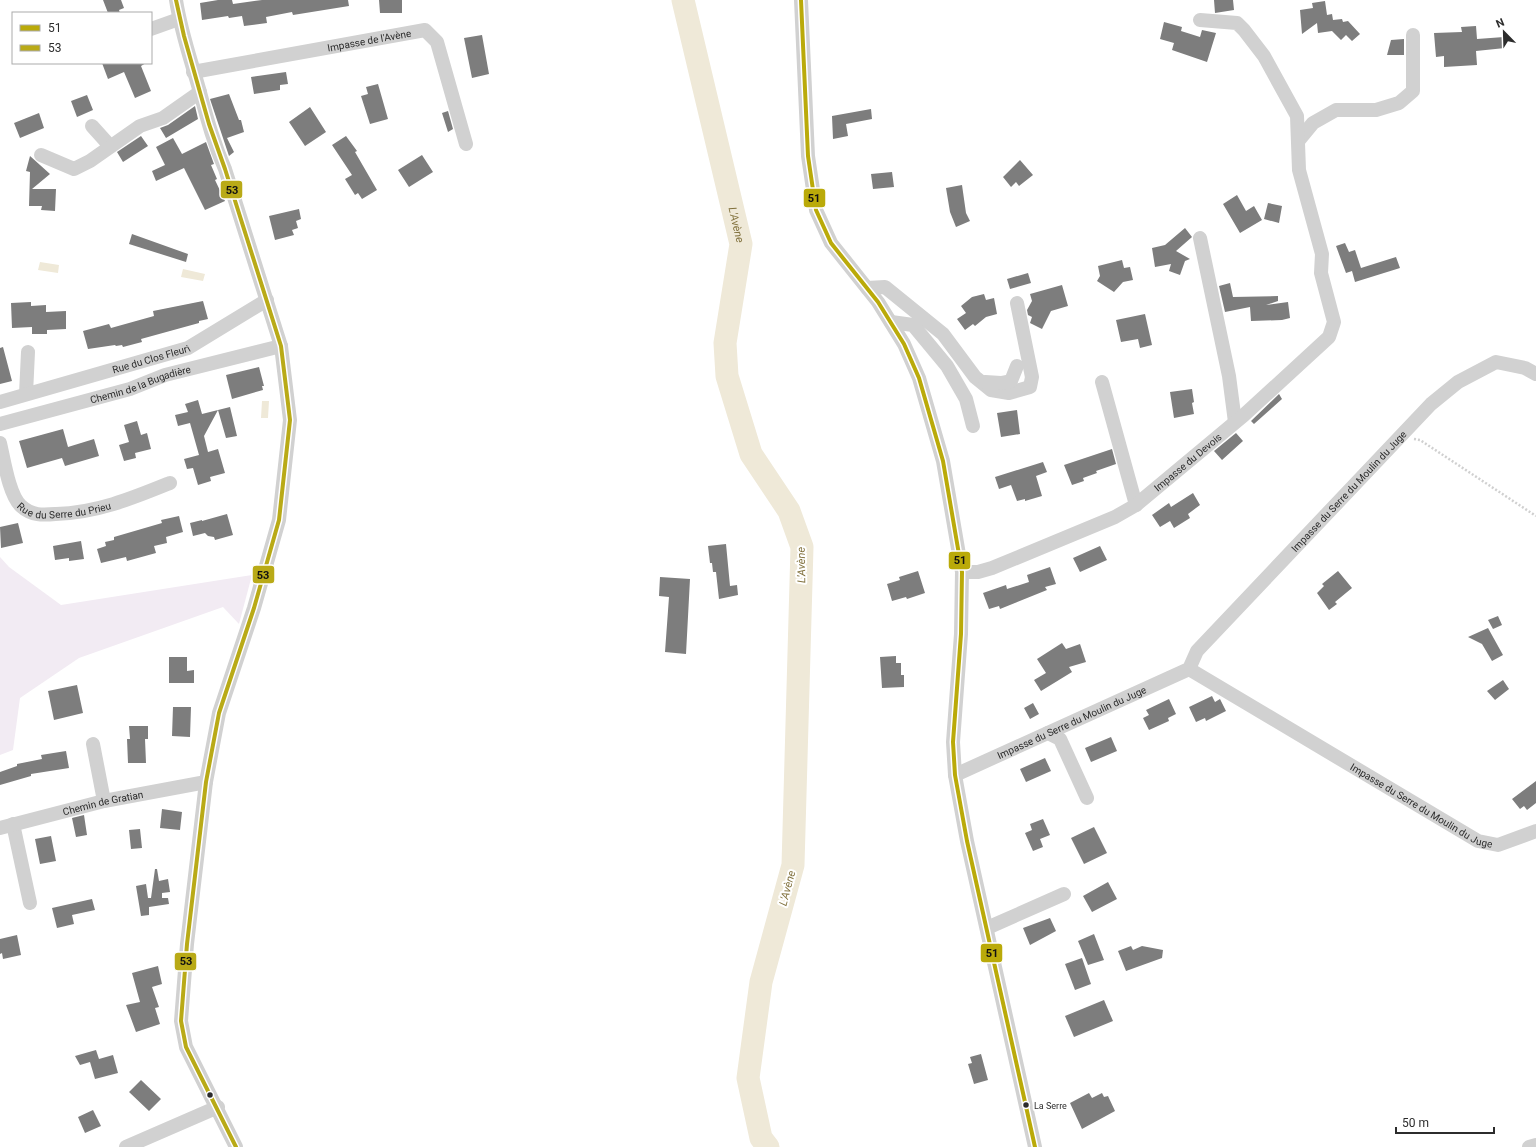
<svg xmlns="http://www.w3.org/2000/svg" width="1536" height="1147" viewBox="0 0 1536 1147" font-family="Roboto,sans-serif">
<rect width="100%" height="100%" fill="#fff"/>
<!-- green -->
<path fill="#f2ebf3" d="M0,557L9,567L61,605L252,575L239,624L223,607L79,658L20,698L13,750L0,755Z"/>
<!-- water -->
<path fill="#efe9d8" d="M40,262L59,265L58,273L38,270Z
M183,269L205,274L203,281L181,277Z
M262,401H269L268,418H261Z"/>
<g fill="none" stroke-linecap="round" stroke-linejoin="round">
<!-- river -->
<path stroke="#efe9d8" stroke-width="23" id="s1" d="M683,0L741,244L725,343L727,376L751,454L789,511L802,547L793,865L761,982L748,1078L761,1138L768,1147"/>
</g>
<!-- building -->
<path fill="#7d7d7d" d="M103,0H121L124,8L119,10L120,13H108Z
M218,0H232L233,4L262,0H348L349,6L293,15L292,12L266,17L267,23L244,26L242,16L229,18L228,16L202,20L200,3Z
M379,0H402V13H380Z
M1214,0H1233L1234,10L1215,13Z
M1325,1L1327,15L1332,14L1333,20L1342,19L1343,22L1348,21L1360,34L1352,41L1346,35L1341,40L1332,31L1318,33L1317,23L1302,34L1300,10L1313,8L1312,3Z
M1164,22L1182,27L1181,31L1200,37L1202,30L1216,33L1207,62L1172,50L1174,43L1160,39Z
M1476,26L1477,39L1504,37L1505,48L1476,51L1477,65L1444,67V56L1436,57L1434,33L1462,32L1461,27Z
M482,35L489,74L472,78L464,38Z
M1404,39V55H1387L1391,40Z
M102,63H146L141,66L151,91L135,98L124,72L108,79Z
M286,72L288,84L280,85V90L254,94L251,77Z
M378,84L388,119L370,124L361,96L368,94L366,87Z
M229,94L239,120H241L244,132L227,138L234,152L229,156L210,99Z
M87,95L93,110L77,117L71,101Z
M195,106L198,119L166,138L160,128L168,125Z
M310,107L326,132L305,146L289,122Z
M871,109L872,119L846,124L848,136L833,139L832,116Z
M448,111L453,129L448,132L442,113Z
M39,113L44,128L20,138L14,123Z
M141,136L148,146L123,162L117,152Z
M346,136L357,151L355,152L377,190L362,199L358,193L355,195L345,179L352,175L332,145Z
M173,138L182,154L206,142L214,164L211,165L217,179L215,180L225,201L205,210L184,168L156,181L152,171L165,165L156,147Z
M422,155L433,172L409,187L398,170Z
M30,156L50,174L32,189H56L55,211L41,210L42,206H29L30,172L26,171Z
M1020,160L1033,175L1019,186L1016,182L1011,187L1003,177Z
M892,172L894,187L873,189L871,174Z
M962,185L966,213L970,221L956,227L950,212L946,188Z
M1237,195L1246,211L1254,206L1262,220L1240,233L1223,204Z
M1268,203L1282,206L1279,223L1264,219Z
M299,209L301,219L296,221L298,228L292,230L294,235L275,240L269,216Z
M1185,228L1192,237L1176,251L1190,259L1185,261L1180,275L1169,271L1171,264L1155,267L1152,248L1165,245Z
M132,234L188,254L186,262L129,244Z
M1345,243L1349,252L1355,250L1361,268L1396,257L1400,268L1355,282L1352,271L1346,273L1336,246Z
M1122,260L1124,268L1130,267L1133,280L1123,282L1114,292L1097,281L1100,276L1098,266Z
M1028,273L1031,283L1010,289L1007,279Z
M1230,283L1233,297L1278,296V301L1266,305L1288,302L1290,318L1282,320L1251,321L1250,307L1225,312L1219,286Z
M1062,285L1068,306L1051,311L1042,329L1030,323L1032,317L1028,315L1027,310L1032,301L1030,294Z
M984,294L986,300L994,298L997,314L986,317L975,326L973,324L965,330L957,319L966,313L961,306L972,297Z
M203,301L208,319L199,321V323L141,339L142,342L123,347L122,345L116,346L115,345L88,349L83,331L109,324L111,328L154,316L153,311Z
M31,302V306L46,305V312L66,311V329L47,330V334H32V327L12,328L11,303Z
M1145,314L1152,345L1140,348L1138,339L1121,342L1116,320Z
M3,347L12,381L0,384V348Z
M259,367L264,386H262L263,390L232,399L226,375Z
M1192,389L1194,402L1192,403L1194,414L1174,418L1170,392Z
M1279,394L1282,399L1254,424L1251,421Z
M198,400L202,414L230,407L237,436L226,438L218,410L204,436L208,452L218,449L225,473L210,477L211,481L198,485L193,468L187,469L184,459L199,455L190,423L178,426L175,415L188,412L185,404Z
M1017,410L1020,434L1001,437L997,413Z
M137,421L141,435L147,433L151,449L135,453L136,458L124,461L119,445L129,442L124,425Z
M63,429L68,447L94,439L99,456L65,466L62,458L27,468L19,441Z
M1236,433L1243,441L1222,460L1214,451Z
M1112,449L1116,464L1096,471L1097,473L1083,478L1084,481L1072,485L1064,465Z
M1043,462L1047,472L1036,476L1042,496L1025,501V499L1017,501L1011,485L999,489L995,477Z
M1193,493L1200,505L1188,514L1190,518L1174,528L1170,521L1160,527L1152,515L1169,503L1171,507Z
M227,514L233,535L215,540L214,537L208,536L205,533L193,536L190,523L202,520V521Z
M179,516L183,532L166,537L167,543L154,546L156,553L127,561L126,557L101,563L97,549L106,546L105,542L114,540V537L162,523L161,520Z
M18,523L23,543L1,548L0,527Z
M81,541L84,559L69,561V558L55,560L53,546Z
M726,544L730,586L737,585L738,595L719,599L716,572H713L712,563H710L708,546Z
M1100,546L1107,560L1080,572L1073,558Z
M1050,567L1056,584L1045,587L1047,590L1000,609L999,606L989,609L983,593L1006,585L1007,589L1029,582L1027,575Z
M918,571L925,593L907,599L906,597L892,601L887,584L900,580L899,577Z
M1338,571L1352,588L1335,602L1337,604L1329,610L1317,593L1324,586L1322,584Z
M660,577L690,579L686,654L665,652L669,597L659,596Z
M1498,616L1502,625L1493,629L1488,620Z
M1488,628L1503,655L1492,661L1482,644L1468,637Z
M1062,643L1066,649L1080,644L1086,662L1069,667L1072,672L1041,691L1034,680L1046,673L1037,659Z
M896,656V663H901V675H904V687L882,688L880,657Z
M169,657H187V671L194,670V683H169Z
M1503,680L1509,689L1495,700L1487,691Z
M77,685L83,713L54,720L48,691Z
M1212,696L1215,702L1220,699L1226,711L1206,721L1205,718L1196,722L1189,707Z
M1169,699L1176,714L1168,718L1169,721L1149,730L1143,718L1149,715L1146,710Z
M1033,703L1039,714L1030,719L1024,708Z
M173,707H191L190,737L172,736Z
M129,726H148V739H145L146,763H128L127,739H130Z
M1111,737L1117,751L1091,762L1085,748Z
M66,751L69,768L31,774V776L0,785V772L17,766V764L42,759L41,755Z
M1045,758L1051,771L1026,782L1020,769Z
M1536,781V803L1527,810L1524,806L1520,809L1512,799Z
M162,809L182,812L180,830L160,828Z
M84,815L87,835L76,837L72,818Z
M1043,819L1050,835L1040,839L1043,847L1033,851L1025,833L1032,830L1030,824Z
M1094,827L1107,853L1084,864L1071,838Z
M140,829L142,848L131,849L129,830Z
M51,836L56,861L40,864L35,839Z
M155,869H157L159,881L168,879L170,892L162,893V898H168L169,904L149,907V915L141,916L136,886L146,884L148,898H151Z
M1108,882L1117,899L1092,912L1083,896Z
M92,899L95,910L72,915L74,924L57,928L52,908Z
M1050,918L1056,931L1030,945L1023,928Z
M1094,934L1104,960L1088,965L1078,941Z
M17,935L21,955L3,959L2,953L0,954V939Z
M1131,946L1133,950L1142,946L1163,950L1162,958L1126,971L1118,951Z
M1082,958L1091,984L1075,990L1065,964Z
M158,966L162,984L152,987L159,1007L155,1008L160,1024L136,1032L126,1005L140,1002L132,973Z
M1104,1000L1113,1021L1074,1037L1065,1016Z
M96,1050L99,1059L113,1055L118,1073L95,1079L90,1062L80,1065L75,1056Z
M981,1054L988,1080L974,1084L968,1064L972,1063L970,1057Z
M141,1080L161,1099L149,1111L129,1092Z
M1089,1093L1092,1098L1102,1093L1104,1097L1108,1096L1115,1111L1082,1129L1070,1103Z
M93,1110L101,1126L85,1133L78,1117Z"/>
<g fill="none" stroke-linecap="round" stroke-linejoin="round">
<!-- path -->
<path stroke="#d0d0d0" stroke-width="2.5" stroke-dasharray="2 2" stroke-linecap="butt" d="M1414,439L1420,440L1536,516"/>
<!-- minor -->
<g stroke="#d1d1d1" stroke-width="14">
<path d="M176,0C181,33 192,63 201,96C208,122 214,144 225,169L281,346L290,420L279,520L254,608L219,713L206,782L187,944L181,1021L186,1047L236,1147"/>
<path d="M801,0L808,156L816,210L831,243L878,302L904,344L919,378L943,461L962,572L961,634L953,742L955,775L967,841L1035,1147"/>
<path d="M151,29L179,19"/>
<path id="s2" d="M193,72L425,30L437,42L466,144"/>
<path d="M92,126L110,146"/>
<path d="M1299,140L1313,123L1336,110H1376L1399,103L1413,91V35"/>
<path d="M41,155L74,169L90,161L140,126L163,118L200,92"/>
<path d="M1200,238L1229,376L1235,422"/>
<path d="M867,288L885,287L943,334L975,377L991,390L1009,393L1030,387L1032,377L1017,303"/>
<path d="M891,322L913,325L947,366L966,399L973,426"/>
<path d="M985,382L1001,383L1011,381L1017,366"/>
<path d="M1102,382L1136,505"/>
<path d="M26,394L28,352"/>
<path id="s3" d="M0,402L188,348L267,300"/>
<path id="s4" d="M0,424L130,389L165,375L281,346"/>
<path id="s5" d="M0,443C4,460 9,495 21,506C32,516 43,515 56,514C97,513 133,498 170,483"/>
<path id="s6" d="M962,572H978L992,568L1115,517L1136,505L1244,415L1329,337L1334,322L1321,273L1322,254L1299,170L1297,116L1264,56L1244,30L1237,23L1200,20"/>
<path id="s7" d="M1189,669L1478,841L1498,845L1536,831"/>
<path d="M1048,733L1060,739L1087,798"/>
<path d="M93,744L104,801"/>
<path id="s8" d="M955,775L1189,669L1197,651L1431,404L1458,382L1496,362L1525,368L1536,374"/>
<path d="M13,824L30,903"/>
<path id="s9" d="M0,828L104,801L206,782"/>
<path d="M987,928L1064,894"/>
<path d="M126,1147L218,1107"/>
<path d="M1529,1147L1536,1145"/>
</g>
<!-- bus-1 casing -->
<g stroke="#fff" stroke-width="7">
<path id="bus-1" d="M801,0L808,156L816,210L831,243L878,302L904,344L919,378L943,461L962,572L961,634L953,742L955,775L967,841L1035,1147"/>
</g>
<!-- bus-2 casing -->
<g stroke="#fff" stroke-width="7">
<path id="bus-2" d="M176,0L184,36L209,124L225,169L281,346L290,420L279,520L254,608L219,713L206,782L187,944L181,1021L186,1047L236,1147"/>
</g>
<!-- bus-1 -->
<use href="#bus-1" stroke="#baaa09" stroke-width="4"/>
<!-- bus-2 -->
<use href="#bus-2" stroke="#b9aa17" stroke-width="4"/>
</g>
<!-- markers -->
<g fill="#2c2c2c" stroke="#fff" stroke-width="1.5">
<circle cx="210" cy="1095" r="3.5"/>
<circle cx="1026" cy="1105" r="3.5"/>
</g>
<g text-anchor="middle" stroke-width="4" stroke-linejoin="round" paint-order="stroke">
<!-- bus labels -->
<g font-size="9" fill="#2c2c2c" stroke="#fff" text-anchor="start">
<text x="1034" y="1109">La Serre</text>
</g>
<!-- street labels -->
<g font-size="10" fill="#2c2c2c" stroke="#fff">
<text dy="4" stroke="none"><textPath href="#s2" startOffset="179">Impasse de l'Avène</textPath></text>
<text dy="4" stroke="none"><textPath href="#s3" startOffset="157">Rue du Clos Fleuri</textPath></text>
<text dy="4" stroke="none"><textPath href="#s4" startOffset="146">Chemin de la Bugadière</textPath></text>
<text dy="4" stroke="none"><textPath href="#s6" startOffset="255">Impasse du Devois</textPath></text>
<text dy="4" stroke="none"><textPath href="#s8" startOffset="497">Impasse du Serre du Moulin du Juge</textPath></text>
<text dy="4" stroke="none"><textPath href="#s5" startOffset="112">Rue du Serre du Prieu</textPath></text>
<text dy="4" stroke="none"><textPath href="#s8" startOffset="128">Impasse du Serre du Moulin du Juge</textPath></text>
<text dy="4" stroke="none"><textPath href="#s9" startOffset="106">Chemin de Gratian</textPath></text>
<text dy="4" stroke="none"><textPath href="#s7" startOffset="270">Impasse du Serre du Moulin du Juge</textPath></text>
</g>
<!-- water labels -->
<g font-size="11" font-style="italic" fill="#82723e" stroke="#fff">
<text dy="4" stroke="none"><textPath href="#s1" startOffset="231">L'Avène</textPath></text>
<text transform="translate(801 565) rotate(-91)" y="4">L'Avène</text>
<text transform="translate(787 888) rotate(-75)" y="4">L'Avène</text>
</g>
</g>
<g stroke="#fff" stroke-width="1.5">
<rect x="220" y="180" width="23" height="19" rx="4" fill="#b9aa17"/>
<rect x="803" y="188" width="23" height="20" rx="4" fill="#baaa09"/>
<rect x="948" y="551" width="23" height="19" rx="4" fill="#baaa09"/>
<rect x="252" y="565" width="23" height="19" rx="4" fill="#b9aa17"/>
<rect x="980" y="943" width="23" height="20" rx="4" fill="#baaa09"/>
<rect x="174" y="952" width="23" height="19" rx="4" fill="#b9aa17"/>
</g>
<g font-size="11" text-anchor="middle" font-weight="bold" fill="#111">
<text x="232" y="194">53</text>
<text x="814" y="202">51</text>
<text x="960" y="564">51</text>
<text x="263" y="579">53</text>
<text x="992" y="957">51</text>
<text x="186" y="965">53</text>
</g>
<!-- legend -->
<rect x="12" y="12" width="140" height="52" fill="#ffffff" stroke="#ababab"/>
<rect x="20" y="25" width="20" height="6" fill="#baaa09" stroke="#ababab"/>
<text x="48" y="32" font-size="12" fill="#2c2c2c">51</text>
<rect x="20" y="45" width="20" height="6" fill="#b9aa17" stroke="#ababab"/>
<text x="48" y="52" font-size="12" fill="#2c2c2c">53</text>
<!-- north arrow -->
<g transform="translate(1504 32) rotate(337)" stroke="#ffffff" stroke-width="3" paint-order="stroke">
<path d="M0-3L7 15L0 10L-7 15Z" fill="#2c2c2c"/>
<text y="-6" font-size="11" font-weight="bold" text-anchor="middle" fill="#2c2c2c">N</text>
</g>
<!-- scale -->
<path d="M1396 1127v6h98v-6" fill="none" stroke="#2c2c2c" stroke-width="2"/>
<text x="1402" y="1127" font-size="12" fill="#2c2c2c" stroke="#ffffff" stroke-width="3" paint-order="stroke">50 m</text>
</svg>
